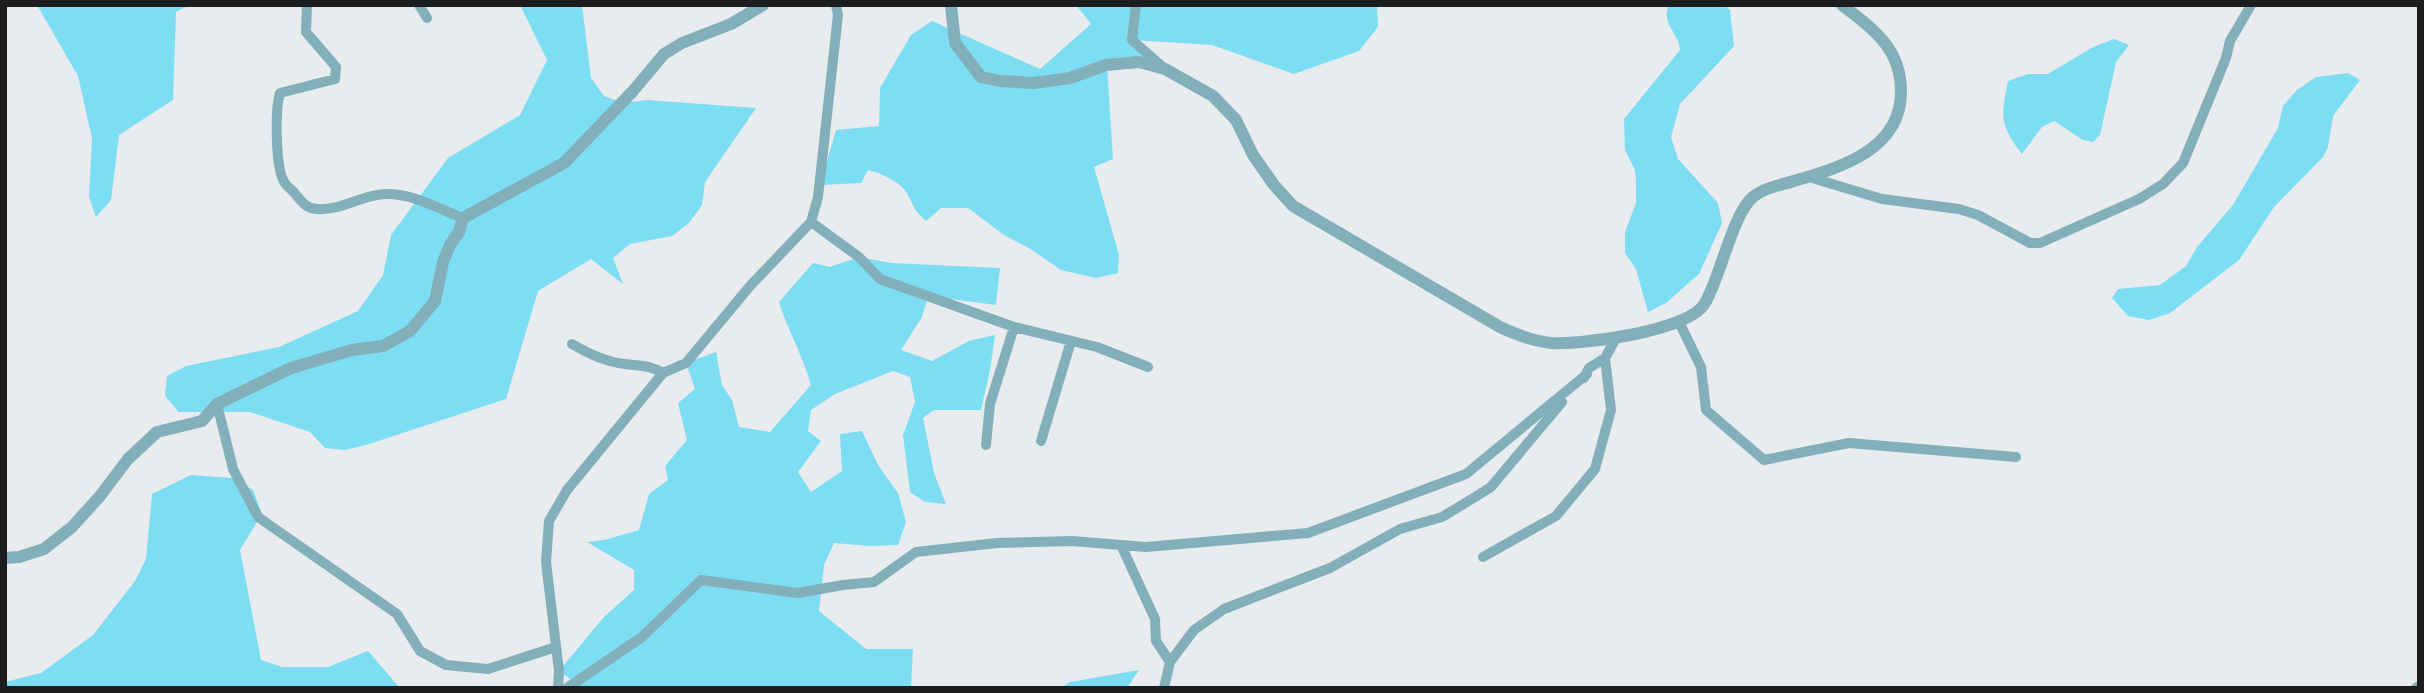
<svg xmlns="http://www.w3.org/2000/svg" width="2424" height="693" viewBox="0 0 2424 693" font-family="'DM Sans',sans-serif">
<rect width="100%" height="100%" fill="#e8ecee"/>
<!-- green -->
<path fill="#7dddf3" d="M37,5H190L176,12L173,100L119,135L111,200L96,217L89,197L92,138L78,76Z
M520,5H582L591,78L604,96L624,103L647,100L756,108L705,182L702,205L689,223L672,236L630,244L613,258L623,284L591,259L538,291L506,399L366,445L345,450L325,448L310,432L250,412H179L165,396L167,376L186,366L279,347L358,311L383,275L391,235L448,158L520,115L547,60Z
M1076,5H1377L1378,27L1359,51L1294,74L1212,45L1133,40L1165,69L1107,65L1113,159L1094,167L1119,255L1118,273L1096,278L1061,270L1029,248L1004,235L968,208H941L926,221C913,209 915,208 907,193C900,182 881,173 868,170L861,183L820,185L836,130L879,126L880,88L911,35L932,21L1040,69L1091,24Z
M1669,5H1725L1730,10L1734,46L1680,104L1671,137L1678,159L1718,203L1722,223L1699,274L1666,303L1648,312L1636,269L1625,253V232L1636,203V181L1635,170L1625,150L1624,119L1680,50C1679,33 1660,23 1669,5Z
M2114,39L2129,45L2116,62L2100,135L2093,142L2083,140L2054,121L2042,127L2022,154C1999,124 2001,117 2008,81L2028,74H2048L2093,47Z
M2348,73L2360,80L2333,116L2328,147L2323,157L2274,207L2239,260L2170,313L2149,320L2128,316L2112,298L2118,289L2160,285L2186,266L2197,247L2233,205L2278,128L2283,106L2297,90L2316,77Z
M859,257L891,263L1000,268L996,305L928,296L922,317L901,350L932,361L969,341L995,335L990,370L981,410H934L923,418L934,473L946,504L925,502L910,492L903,435L915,402L910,377L893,371L835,394L811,410L808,431L821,441L798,472L811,492L842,471L840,434L862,431L878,465L898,493L906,522L898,545L870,546L834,543L824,565L819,611L866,649H913L911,688H583L559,671L604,617L634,590V570L587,542L604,540L639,530L649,494L668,480L665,466L687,440L678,403L695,389L686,363L716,352L722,385L732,400L739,427L770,432L811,385C803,356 788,331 779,302L813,263L830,267Z
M191,475L232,478L253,490L262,514L240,550L261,660L282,667H328L368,651L400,688H5V682L41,673L93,635L135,581L146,559L152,494Z
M1139,670L1127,688H1060L1070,682Z"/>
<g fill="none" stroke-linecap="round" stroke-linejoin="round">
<!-- minor -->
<path stroke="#82afba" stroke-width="10" d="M307,5L306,32L336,67L335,79L280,93C275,109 275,170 285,183C288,188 293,190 296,195C302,202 307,209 317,209C341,211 363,194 386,194C412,193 439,209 463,218
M419,5L427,18
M1136,5L1132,40L1165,69
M1809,177L1882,199L1959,209L1978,215L2030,243H2040L2139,199L2163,184L2183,163L2226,58L2230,41L2251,5
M811,222L859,257L880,279L1014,327L1097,347L1148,367
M1679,322L1701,367L1706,410L1764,460L1849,443L2016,457
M572,344C587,353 607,362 625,364C639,366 650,365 663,373
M1584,378L1589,368L1605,358L1616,338
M217,404L233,469L258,517L397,614L420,651L446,665L488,669L556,647
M1041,441L1071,341
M986,445L990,404L1014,327
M1121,545L1155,619L1156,641L1170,662
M1483,557L1556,516L1595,469L1611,410L1605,358
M558,688L559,671L546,562L549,521L567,490L663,373L686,363L750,286L811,222L818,197L838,15L836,5
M567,688L642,637L701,580L798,593L843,585L874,582L916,552L997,543L1072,541L1146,547L1308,533L1466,474L1587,374
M1164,688L1170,662L1194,630L1224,609L1330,568L1400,529L1442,517L1467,502L1491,487L1562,402
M2416,688L2419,686"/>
<!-- tertiary -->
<path stroke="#82afba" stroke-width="12" d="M951,5L955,43L981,77L1000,81L1034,83L1070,78L1106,65L1139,62L1165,69L1213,96L1236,120L1253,155L1274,185L1293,206L1500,327C1517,335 1532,341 1551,343C1582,345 1690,331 1705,303C1720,278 1733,213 1753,197C1765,187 1782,185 1797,180C1842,167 1901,149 1901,92C1901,48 1874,30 1842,5
M5,558L19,557L44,549L72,527L100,496L128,459L157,432L202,421L217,404L291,368L352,350L383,346L410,331L435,301L443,262L450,245L459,232L463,218L564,163L633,91L664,54L682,43L731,24L763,5"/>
</g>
<!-- border -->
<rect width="2424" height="693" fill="none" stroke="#1c1d1e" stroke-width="14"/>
</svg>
